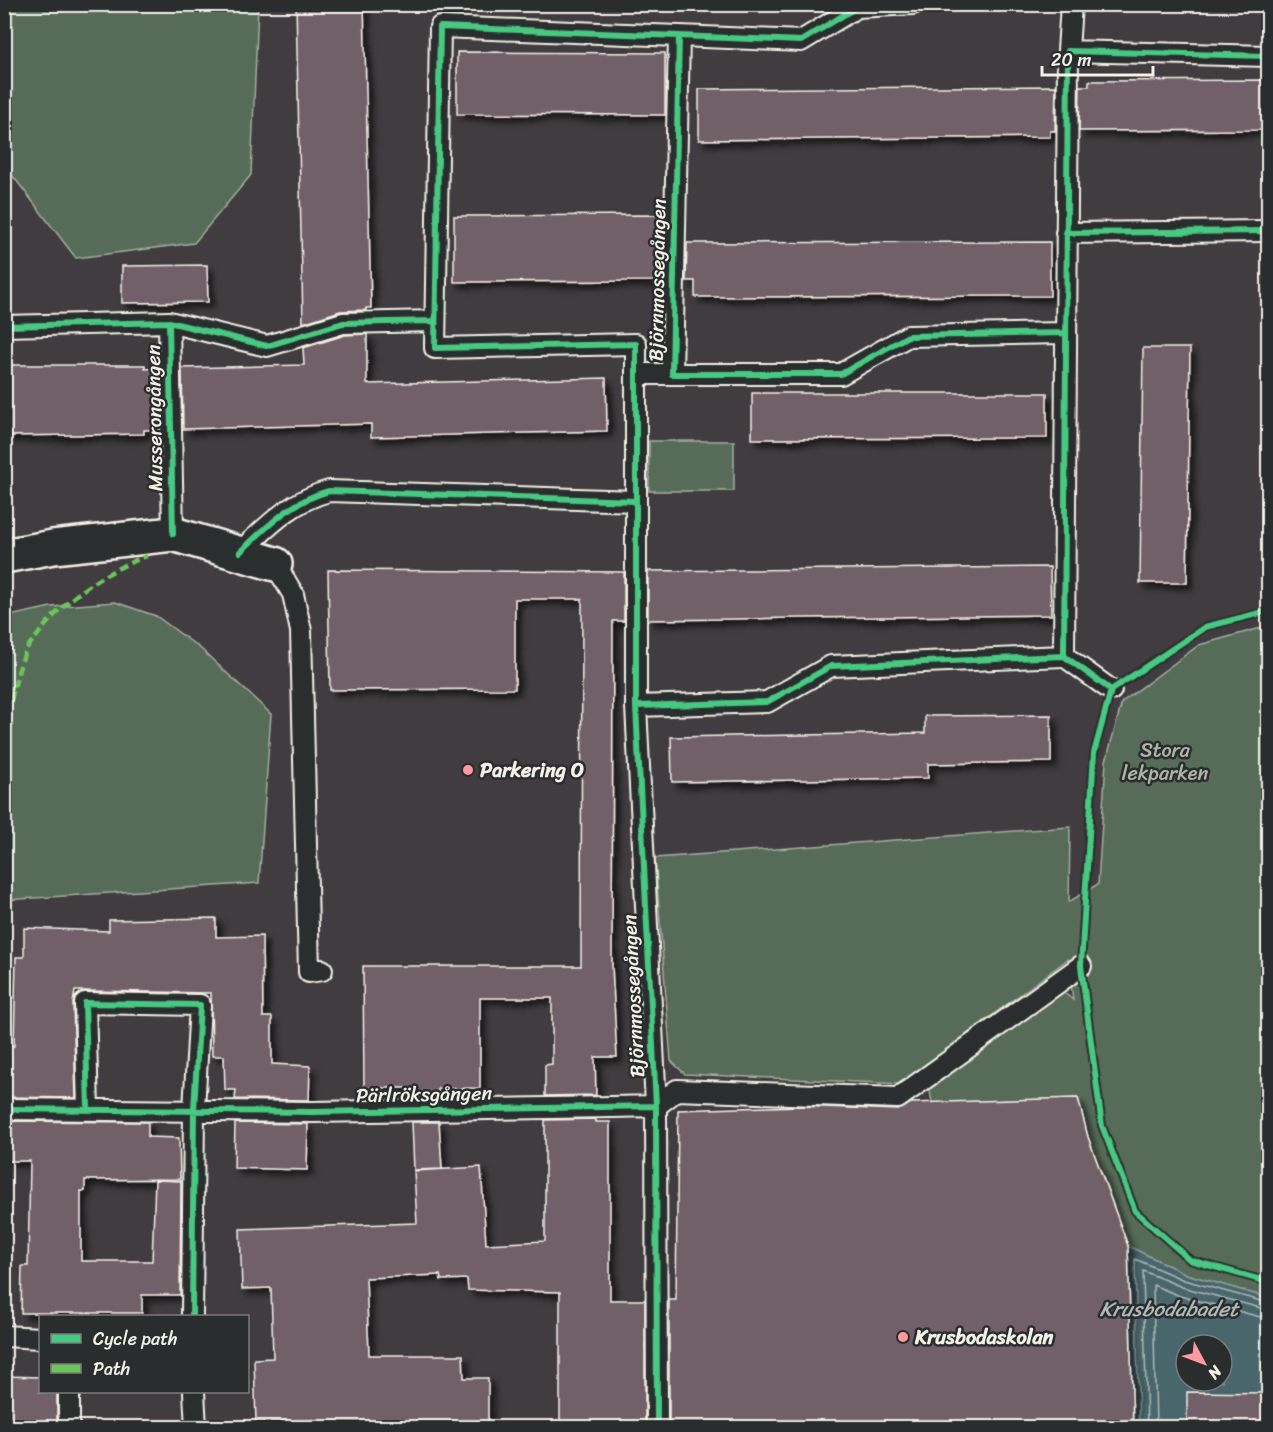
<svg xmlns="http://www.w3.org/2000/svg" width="1273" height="1432" viewBox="0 0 1273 1432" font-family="Sriracha,sans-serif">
<defs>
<filter id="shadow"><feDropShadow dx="5.5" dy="5.5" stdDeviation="3" flood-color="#0009"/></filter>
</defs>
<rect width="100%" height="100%" fill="#403c3f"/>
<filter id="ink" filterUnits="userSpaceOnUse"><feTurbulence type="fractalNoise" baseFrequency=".0167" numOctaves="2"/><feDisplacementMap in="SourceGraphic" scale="12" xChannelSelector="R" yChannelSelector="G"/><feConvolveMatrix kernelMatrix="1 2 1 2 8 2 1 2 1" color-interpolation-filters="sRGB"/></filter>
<g filter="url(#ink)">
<!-- green -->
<path fill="#566c58" stroke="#a5aea0" stroke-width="1.5" d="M8,5H258L251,175L194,243L76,258L6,167Z
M649,441H734V491H649Z
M115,602L156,616L201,649L271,714L259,883L5,900V617L51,607Z
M1268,626V1298L1186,1274L1128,1246L1088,1137L1078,1098L932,1103L930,1091L935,1079L1062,991L1073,1000L1068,959L900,1084L685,1074L671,1061L655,858L1070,827L1069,902L1098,884L1106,761L1122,702L1199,645Z"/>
<!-- water -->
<path fill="#48666c" stroke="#8d9e9e" stroke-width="1.5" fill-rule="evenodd" d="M1128,1246L1186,1274L1268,1298V1427H1133ZM1186,1345H1222V1381H1186Z"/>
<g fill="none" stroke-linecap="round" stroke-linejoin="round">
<!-- shore -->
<path stroke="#afb9b6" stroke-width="1.5" d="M1139,1428L1135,1259L1184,1280L1268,1303
M1147,1428L1143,1271L1182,1287L1268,1310
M1156,1428L1153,1285L1180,1296L1268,1319"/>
</g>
<!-- building -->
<path fill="#726067" stroke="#f4f1e8" stroke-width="1.5" filter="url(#shadow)" d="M296,4H364L371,308H366V310L340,311L303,323Z
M457,52L665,53V115L457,114Z
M1269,80V130L1079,131L1080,86H1089V81Z
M1056,86L1055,131H1050V137L699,140V89Z
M660,215L662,281L454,282V216Z
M1050,242V296L695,297V281H686L687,243Z
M207,265L208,302L122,303V266Z
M367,334V384L606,378L607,431L371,437V424L183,429L182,368L304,365L303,348L345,335Z
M1143,348H1190L1187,583H1140Z
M4,365H145V369L158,368L159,430H144V434L4,436Z
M752,393H1047V438L752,439Z
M1050,567L1051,615L648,620V571Z
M328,570L624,572V621H613L612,966L617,1057H595L596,1095L545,1096V1065L552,1064V998H480V1088L438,1089V1098H410V1088H364L363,966H581L582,599H515V689L330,690Z
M1051,715V762L928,764V778L672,782L671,737L925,733V716Z
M216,918V937L262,936L263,1017H272V1064L310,1066L309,1100L235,1099L236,1090H225L224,1056H212L211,993L85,991H75L73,1003L76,1098L4,1097V1046H14L16,957H24V928L109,931V920Z
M1078,1098L1088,1137L1128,1246L1133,1428H674V1423H669V1300H676L678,1110L800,1106L898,1110L911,1103Z
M596,1119V1122H610V1300H645V1423H610V1428H560V1292L468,1290L467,1279L441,1280L440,1275L366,1278L369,1355H463L464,1378H488V1428H439V1422L316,1424V1420L256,1422L254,1359L273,1358L271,1288L242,1289L240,1229L417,1223L414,1171L481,1167L486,1244L545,1241V1120Z
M4,1121L148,1122V1137L179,1138L180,1179L85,1180V1191H81V1261H152L155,1180L181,1181L180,1295H142V1313H21L22,1266H28L30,1161H6Z
M412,1122H439L442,1169L414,1170Z
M235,1123L308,1124L307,1170L234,1168Z
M4,1376L40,1377V1392H57V1428H4Z
M1187,1392L1269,1393V1428H1187Z"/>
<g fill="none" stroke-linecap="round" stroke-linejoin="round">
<!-- lane casing -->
<g stroke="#f4f1e8" stroke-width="24">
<path id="lane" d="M679,36L801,41L857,7L913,4
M1068,51L1071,4
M1066,233L1268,231
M169,322L267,346L343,323L435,321
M4,326L169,322L173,534
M636,374H672
M240,552C268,526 291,501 329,491L636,501
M275,564L293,594L301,631L309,972L322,970
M1111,690L1064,656L1068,51L1268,56
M636,706L767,702L831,666L1064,656
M4,1109L313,1112L612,1107L656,1106L677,1090L898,1098L1081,966
M88,1109L85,1003L200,1005L194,1110L192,1316
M4,1336L40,1338
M69,1392V1428
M194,1392L196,1428
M657,1428L656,1106L636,706V344L435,348L440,27L679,36L672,374H841L908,336L1065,333"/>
</g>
<!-- street casing -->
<g stroke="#f4f1e8" stroke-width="38">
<path id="street" d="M4,556L53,547L173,534L275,564"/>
</g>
<!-- lane -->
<use href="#lane" stroke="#2a2d2e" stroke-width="20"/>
<!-- street -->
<use href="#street" stroke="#2a2d2e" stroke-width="33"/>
<!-- quiet -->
<path stroke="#6ac65a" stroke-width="4.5" stroke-dasharray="9 4.5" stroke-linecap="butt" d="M4,726C12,701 16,673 26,650C29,644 36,638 40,632C68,596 105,571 147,556"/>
<!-- cycleway casing -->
<g stroke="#2a2d2e" stroke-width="10">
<path id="cycleway" d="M679,36L801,41L857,7L913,4
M1066,233L1268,231
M169,322L267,346L343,323L435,321
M4,326L169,322L173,534
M240,552C268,526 291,501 329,491L636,501
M1268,611L1205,627L1111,690L1094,753L1081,966L1102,1126L1135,1211L1190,1260L1268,1282
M1111,690L1064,656L1068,51L1268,56
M636,706L767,702L831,666L1064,656
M4,1109L313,1112L656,1106
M88,1109L85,1003L200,1005L194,1110L192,1316
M657,1428L656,1106L636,706V344L435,348L440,27L679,36L672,374H841L908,336L1065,333"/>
</g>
<!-- cycleway -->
<use href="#cycleway" stroke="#46c982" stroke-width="6"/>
</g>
</g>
<!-- markers -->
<g fill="#ff9aa2" stroke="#2a2d2e" stroke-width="2">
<circle cx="468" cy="770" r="6"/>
<circle cx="903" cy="1337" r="6"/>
</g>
<g text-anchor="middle" stroke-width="5" stroke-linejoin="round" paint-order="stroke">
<!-- street labels -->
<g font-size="20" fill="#f4f1e8" stroke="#2a2d2e">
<text transform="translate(657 280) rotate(-89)" y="7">Björnmossegången</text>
<text transform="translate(154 418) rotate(-91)" y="7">Musserongången</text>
<text transform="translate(633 996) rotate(-93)" y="7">Björnmossegången</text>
<text transform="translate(424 1094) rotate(-1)" y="7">Pärlröksgången</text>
</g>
<!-- park labels -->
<g font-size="20" fill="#adb5a7" stroke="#2a2d2e">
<text x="1165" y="757">Stora<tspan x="1165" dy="23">lekparken</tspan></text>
</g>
<!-- poi labels -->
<g font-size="20" font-weight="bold" fill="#f4f1e8" stroke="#2a2d2e" text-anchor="start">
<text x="480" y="777">Parkering O</text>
<text x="915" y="1344">Krusbodaskolan</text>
</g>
<!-- water labels -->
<g font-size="21" font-style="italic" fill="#afb9b6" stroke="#2a2d2e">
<text x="1169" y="1316">Krusbodabadet</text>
</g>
</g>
<!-- margin -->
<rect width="1273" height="1432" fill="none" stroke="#2a2d2e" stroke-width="24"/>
<rect x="12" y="12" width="1249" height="1408" fill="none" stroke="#f4f1e8" stroke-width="2" filter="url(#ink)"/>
<!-- legend -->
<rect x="39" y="1315" width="210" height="78" fill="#2a2d2e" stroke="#7b7b78" stroke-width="1.5"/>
<rect x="51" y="1334" width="30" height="9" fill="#46c982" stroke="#7b7b78" stroke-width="1.5"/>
<text x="93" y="1345" font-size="18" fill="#f4f1e8">Cycle path</text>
<rect x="51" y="1364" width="30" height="9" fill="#6ac65a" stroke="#7b7b78" stroke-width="1.5"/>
<text x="93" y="1375" font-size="18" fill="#f4f1e8">Path</text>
<!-- north arrow -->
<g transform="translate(1204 1363) rotate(131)"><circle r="28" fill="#2a2d2e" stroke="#7b7b78" stroke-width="1.5"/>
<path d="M0-4.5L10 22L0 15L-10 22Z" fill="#ff9aa2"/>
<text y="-9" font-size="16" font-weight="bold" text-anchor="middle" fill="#f4f1e8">N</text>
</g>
<!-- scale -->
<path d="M1042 66v9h111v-9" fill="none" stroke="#f4f1e8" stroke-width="3"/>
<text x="1051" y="66" font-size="18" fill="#f4f1e8" stroke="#2a2d2e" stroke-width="4.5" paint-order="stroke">20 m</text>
</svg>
